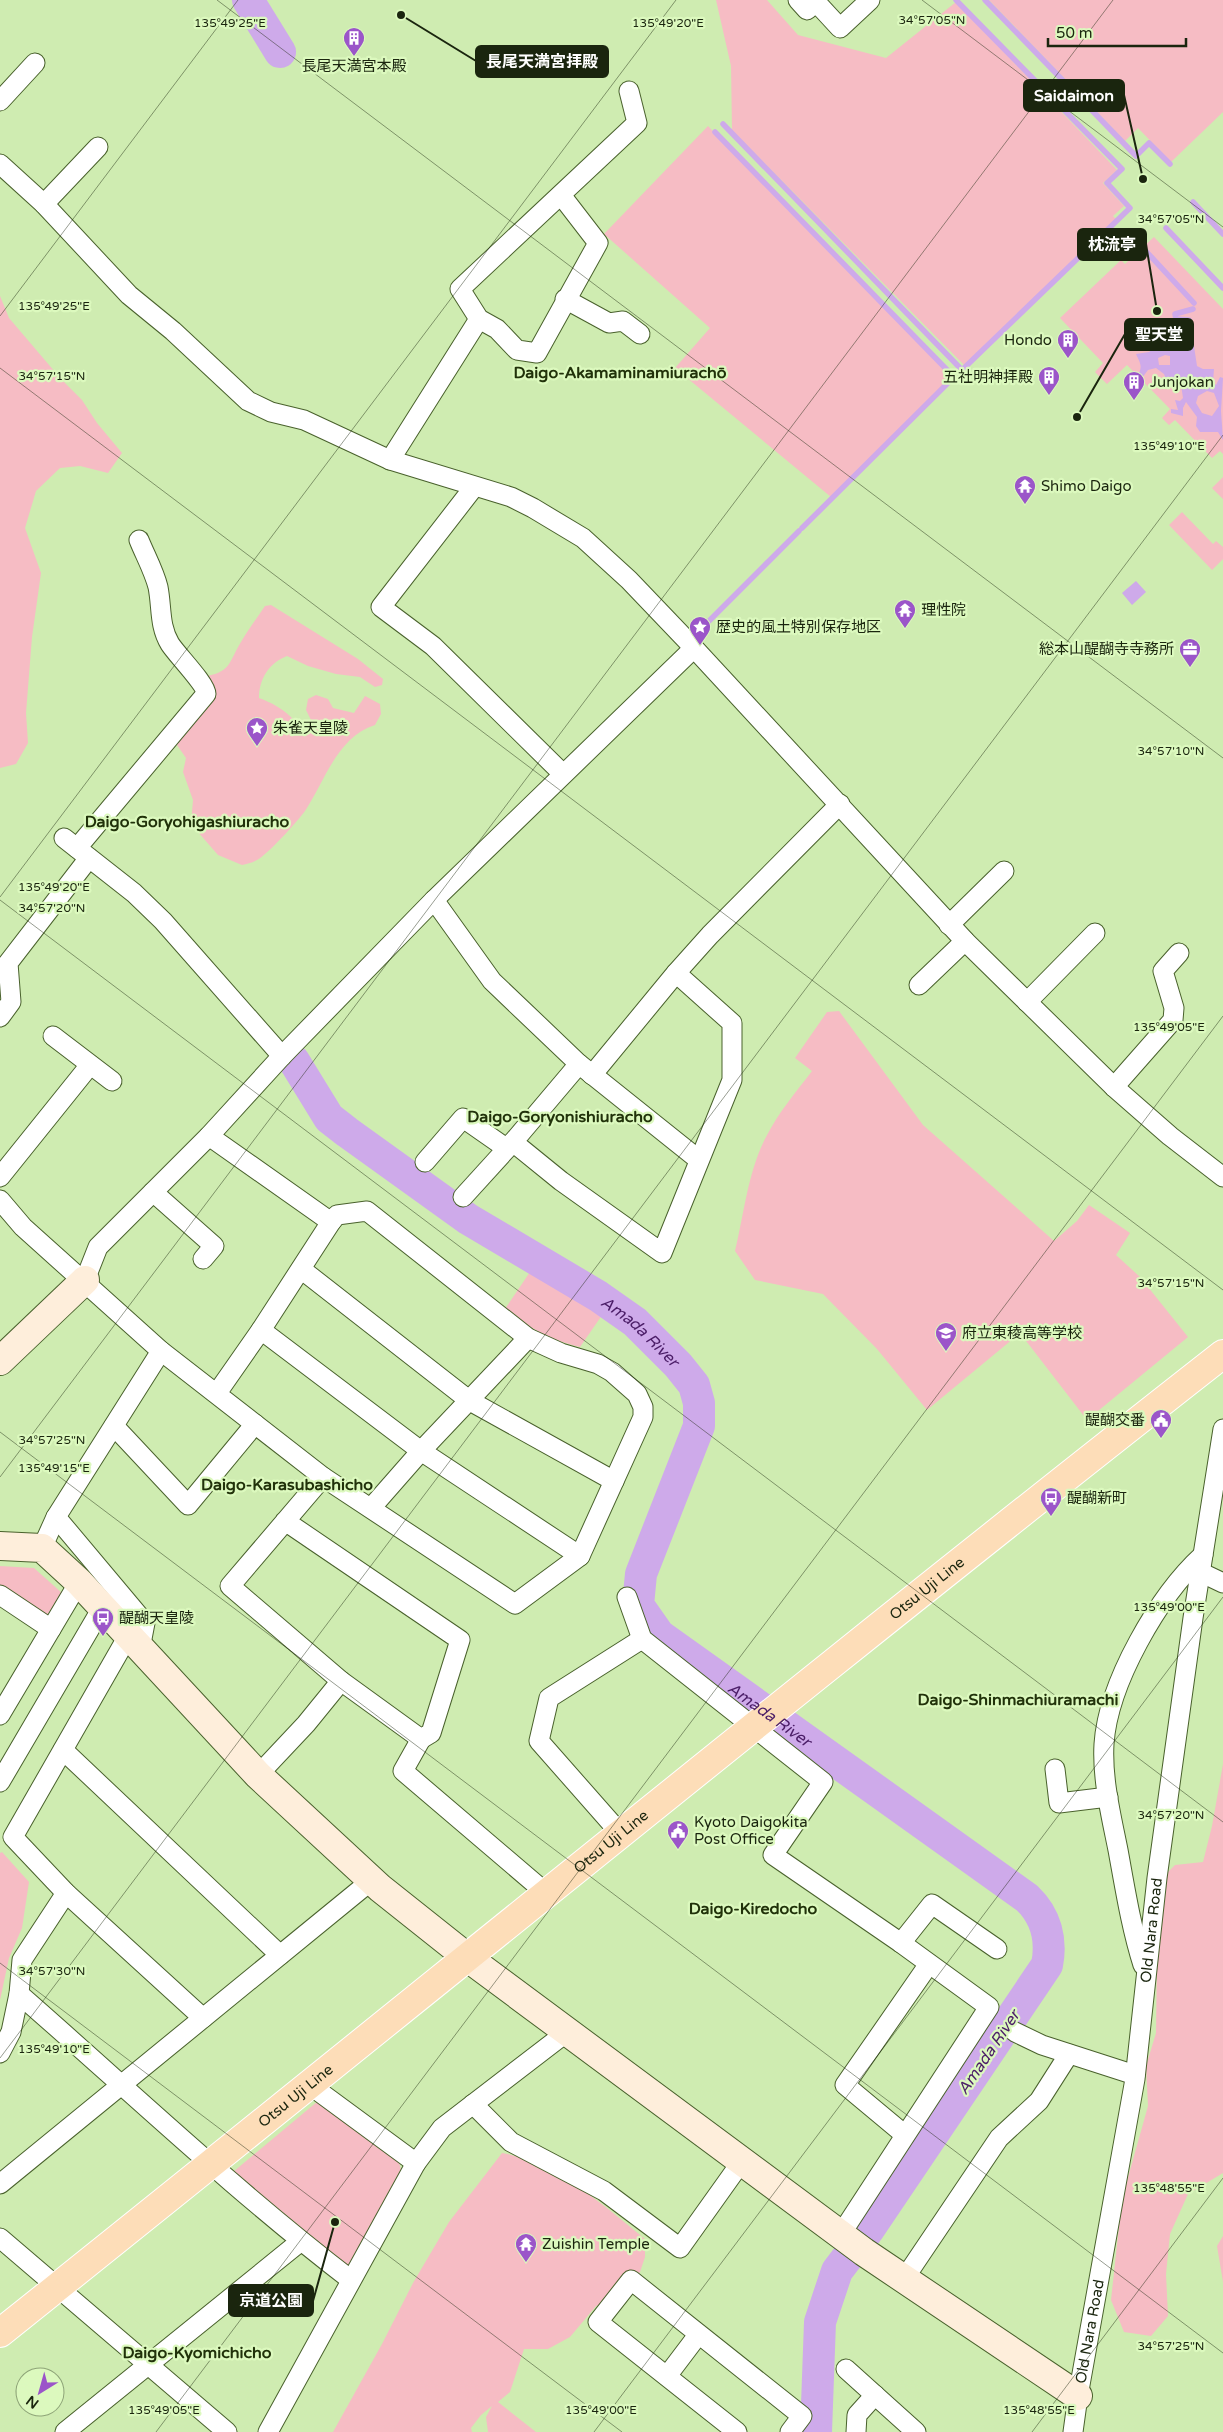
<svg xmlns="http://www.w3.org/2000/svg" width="1223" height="2432" viewBox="0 0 1223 2432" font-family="'Varela Round','Noto Sans JP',sans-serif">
<rect width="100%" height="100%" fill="#cfecb1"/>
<!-- green -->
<path fill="#f6bcc4" d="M716,0H767L798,35L886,58L956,2L1117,170L1103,183L1124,206L1113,216L1116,219L965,366L732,130L731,66Z
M989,0H1223V112L1171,162L1138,128L1125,141Z
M708,126L953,378L831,497L675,368L710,328L604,234Z
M1154,237L1223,309V454L1220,451L1212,458L1175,420L1169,425L1162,418L1170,409L1127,365L1107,384L1095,372L1103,363L1060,318L1121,260L1125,264Z
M0,296L9,318L61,379L82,400L97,423L122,453L108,473L80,466L60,468L36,491L25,528L41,573L32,637L26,713L28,743L16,764L0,768Z
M1223,477V499L1212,488Z
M1182,512L1213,544L1216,541L1223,547V559L1212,570L1169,525Z
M271,605L358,659L383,679L382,685L375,687L360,677L336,674L308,666L287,656C269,663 259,679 259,698C272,703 280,707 291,717C297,723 296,732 305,736L316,730L306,710L308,699L316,695L328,699L333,708L354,713L365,696L380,704L381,714L375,725C337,737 325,781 305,811C297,822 267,855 257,860C252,863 247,864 242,865L218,855L191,824L193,800L183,772L186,758L177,745L178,730L207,676C232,671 229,661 241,642C248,630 257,618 265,606Z
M839,1011L923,1125L1054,1241L1077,1221L1089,1205L1130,1233L1116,1255L1140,1277L1188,1337L1087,1420L1020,1333L927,1410L877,1349L823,1294L755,1280L735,1251C744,1214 748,1171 766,1137C778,1113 796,1092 812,1071L795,1058L827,1012Z
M532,1269L607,1308L580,1347C545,1338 534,1330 505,1309Z
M0,1566L34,1568L62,1593L48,1614L42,1615L0,1588Z
M1223,1764V2173L1188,2194L1170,2234L1166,2274L1168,2316L1151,2336L1124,2332L1111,2300L1122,2199L1148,2106L1146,2066L1156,2033L1157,1956L1165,1875L1175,1865L1203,1862L1212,1826Z
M2,1852L29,1882L22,1928L9,1958L0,2000V1853Z
M318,2101L398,2159L403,2177L352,2265H346L233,2172Z
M502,2153C555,2162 605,2206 645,2239V2257L640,2272L623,2295L596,2306L570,2337L548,2349H524L510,2392L498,2402L536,2432H488L486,2417L492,2406L481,2415L471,2428L472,2432H333L382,2344L413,2283L449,2222Z
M1223,2236V2282L1217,2246Z"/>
<!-- water -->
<path fill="#ceaaea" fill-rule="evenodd" d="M1192,333L1197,366L1203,369H1214L1213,382L1216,385L1220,377L1223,378L1221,411L1223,440L1218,432H1200L1196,426L1197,417L1186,402L1183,408V416L1171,413V409L1178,410L1175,400L1180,401L1183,398L1181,385L1173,381L1167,382L1164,374L1156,368L1148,370L1142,378L1138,375C1143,366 1140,363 1136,354C1140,353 1145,353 1149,352C1158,347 1158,337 1171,340L1182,334ZM1165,355L1170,356V365H1159L1158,358ZM1207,391L1214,393L1219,406L1212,416L1202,413L1196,403L1198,396Z
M1136,581L1146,592L1132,605L1122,593Z"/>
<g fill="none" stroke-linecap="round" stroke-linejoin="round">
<!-- stream -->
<path stroke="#ceaaea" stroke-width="5.5" d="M985,0L1136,156L1149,143L1170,164
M723,124L962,370L1130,208L1107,183L1122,169L956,0
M715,132L954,377L802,528
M1193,202L1223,234
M1166,228L1223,288
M1143,248L1194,303
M1189,320L1176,319L1175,314L1193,309
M696,634L799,531"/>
<!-- river -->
<g stroke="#ceaaea" stroke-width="32">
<path d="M248,0L280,52"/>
<path id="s1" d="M294,1061L329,1118L347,1132L468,1219L598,1296L635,1322L678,1365L694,1385L699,1403V1426L641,1574L638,1605L659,1635L1027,1898C1046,1916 1052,1940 1047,1965L869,2229L837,2271L820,2322L816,2432"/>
</g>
<!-- street casing -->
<g stroke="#49612c" stroke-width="21">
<g id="street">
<path d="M798,0L807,10L816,2L840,28L870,0"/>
<path d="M0,101L35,63"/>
<path d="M0,164L44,204L129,295L173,331L248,401L271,412L304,420L390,460L511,497L533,508L583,538L629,580L694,648L965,941L1114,1087L1170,1136L1223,1177"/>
<path d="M561,195L598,243L537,353L517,350L497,329L479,319L460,289L637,123L629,91"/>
<path d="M44,204L98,147"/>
<path d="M565,299L609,323L623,321L640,334"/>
<path d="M390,460L479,319"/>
<path d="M474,487L381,607L433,646L563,774"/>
<path d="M64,838L134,893L163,921L282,1056"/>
<path d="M77,848L206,694C206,684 177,655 170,644C159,626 162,607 158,587C154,571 145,555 139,540"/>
<path d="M434,900L492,981L579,1064L699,1160"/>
<path d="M949,925L1004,871"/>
<path d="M919,985L965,941"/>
<path d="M1027,1002L1095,933"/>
<path d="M0,1017L11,1002L8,963L89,858"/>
<path d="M53,1036L112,1081"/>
<path d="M579,1064L513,1142L561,1181L662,1253L732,1080V1023L676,973"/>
<path d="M592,1075L676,973L710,935L840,804"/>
<path d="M1114,1087L1173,1020L1174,1008L1163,971L1179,953"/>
<path d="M209,1136L331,1222"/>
<path d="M425,1162L463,1118L506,1148"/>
<path d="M0,1177L90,1065"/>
<path d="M153,1192L214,1246L203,1259"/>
<path d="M463,1197L513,1142"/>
<path d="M0,1200L23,1227L161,1351L323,1477L515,1604L580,1556L643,1417V1407L637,1394L612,1372L598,1364L561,1353L528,1338L367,1211L337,1215L331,1222L261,1330L217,1393"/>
<path d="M301,1269L470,1401L614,1481"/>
<path d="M85,1280L98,1247L209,1136L282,1056L434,900L694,648"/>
<path d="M261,1330L421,1451L580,1556"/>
<path d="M114,1426L188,1505L255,1424"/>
<path d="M371,1508L421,1451L528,1338"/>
<path d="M56,1517L145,1623L140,1649"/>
<path d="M285,1521L460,1640L431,1733L421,1739L341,1681L230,1586L323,1477"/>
<path d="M42,1548L56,1517L161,1351"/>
<path d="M1200,1572L1223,1583"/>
<path d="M0,1595L51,1629"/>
<path d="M627,1597L642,1639L823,1782L773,1855L901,1943L989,2007L841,2234"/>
<path d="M128,1636L13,1837L66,1893L203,2018"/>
<path d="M0,1715L79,1582"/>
<path d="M421,1739L403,1771L546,1893"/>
<path d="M63,1750L280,1955"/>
<path d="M1055,1769L1059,1803L1108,1797"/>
<path d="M258,1775L306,1724L341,1681"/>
<path d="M0,1782L102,1608"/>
<path d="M620,1833L539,1741L549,1698L642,1639"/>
<path d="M901,1943L932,1904L997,1949"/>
<path d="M1143,1965C1131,1927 1125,1888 1118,1850C1111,1815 1102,1779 1104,1744C1108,1683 1159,1595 1203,1555"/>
<path d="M19,1994C129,2090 235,2191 351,2280"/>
<path d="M1015,2032L1042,2045L1135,2075"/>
<path d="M0,2053L11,2032L19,1994L22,1960L66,1893"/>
<path d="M310,2085L416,2163"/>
<path d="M473,2104L511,2142L604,2191L680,2248L742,2161"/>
<path d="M905,2135L845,2085L929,1964"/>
<path d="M0,2184L372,1880"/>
<path d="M0,2238L227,2432"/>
<path d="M904,2279L999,2138L1039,2101L1069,2054"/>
<path d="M846,2369L916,2432"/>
<path d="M667,2376L698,2335"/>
<path d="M65,2432L301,2241"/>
<path d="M268,2432L416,2163L442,2128L567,2032"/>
<path d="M737,2432L598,2322L631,2280L802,2416L790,2432"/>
<path d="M856,2432L857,2415L875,2395"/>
<path id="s2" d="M1073,2432L1078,2396L1135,2079L1157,1878L1193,1618L1223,1429"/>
</g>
</g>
<!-- secondary casing -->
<g stroke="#49612c" stroke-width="30">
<path id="secondary" d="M0,1361L85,1280
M0,1546L42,1548L79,1582L258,1775L380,1888L468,1958L864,2252L1078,2396"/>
</g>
<!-- primary casing -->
<g stroke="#fff" stroke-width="30">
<g id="primary">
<path id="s3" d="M0,2333C408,2007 812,1676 1223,1354"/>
</g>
</g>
<!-- street -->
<use href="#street" stroke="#fff" stroke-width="19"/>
<!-- secondary -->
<use href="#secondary" stroke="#feeedb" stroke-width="28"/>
<!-- primary -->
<use href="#primary" stroke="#fdddb8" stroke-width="28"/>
</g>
<!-- ticks -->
<path fill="none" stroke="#1a250e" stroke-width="1" stroke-opacity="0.45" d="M217,0L1223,758M922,0L1223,227M0,316L238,0M0,368L1223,1290M0,897L676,0M0,900L1223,1822M0,1432L1223,2353M0,1477L1113,0M0,1963L622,2432M0,2058L1223,435M156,2432L1223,1016M594,2432L1223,1597M1032,2432L1223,2178"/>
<!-- icons -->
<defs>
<g id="building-pin" transform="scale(1.125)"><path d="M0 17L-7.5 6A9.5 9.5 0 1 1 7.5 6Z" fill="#9b55c9" stroke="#dcf9be"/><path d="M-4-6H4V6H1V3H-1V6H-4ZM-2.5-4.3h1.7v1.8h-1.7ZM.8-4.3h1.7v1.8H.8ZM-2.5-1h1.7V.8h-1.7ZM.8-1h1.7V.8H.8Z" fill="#fff"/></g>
<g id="temple-pin" transform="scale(1.125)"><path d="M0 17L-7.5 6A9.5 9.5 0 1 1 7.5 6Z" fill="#9b55c9" stroke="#dcf9be"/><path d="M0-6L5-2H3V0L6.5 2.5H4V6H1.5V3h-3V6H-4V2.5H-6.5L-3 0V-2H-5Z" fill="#fff"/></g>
<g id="sight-pin" transform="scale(1.125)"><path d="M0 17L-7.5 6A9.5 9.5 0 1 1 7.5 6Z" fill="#9b55c9" stroke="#dcf9be"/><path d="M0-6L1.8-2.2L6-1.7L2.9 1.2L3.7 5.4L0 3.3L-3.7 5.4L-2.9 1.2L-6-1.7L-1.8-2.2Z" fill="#fff"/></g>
<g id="office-pin" transform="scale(1.125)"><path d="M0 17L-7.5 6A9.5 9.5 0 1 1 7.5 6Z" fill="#9b55c9" stroke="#dcf9be"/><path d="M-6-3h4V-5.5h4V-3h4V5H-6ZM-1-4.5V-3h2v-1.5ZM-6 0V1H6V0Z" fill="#fff"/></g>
<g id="school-pin" transform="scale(1.125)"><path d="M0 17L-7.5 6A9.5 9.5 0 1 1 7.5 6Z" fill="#9b55c9" stroke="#dcf9be"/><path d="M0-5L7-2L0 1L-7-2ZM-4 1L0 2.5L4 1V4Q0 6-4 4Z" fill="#fff"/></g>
<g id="civic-pin" transform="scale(1.125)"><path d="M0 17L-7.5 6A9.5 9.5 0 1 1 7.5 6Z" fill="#9b55c9" stroke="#dcf9be"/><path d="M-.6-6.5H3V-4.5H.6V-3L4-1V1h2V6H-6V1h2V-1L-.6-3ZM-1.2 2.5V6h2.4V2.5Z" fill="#fff"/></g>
<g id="bus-pin" transform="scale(1.125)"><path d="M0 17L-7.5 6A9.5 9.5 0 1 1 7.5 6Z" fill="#9b55c9" stroke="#dcf9be"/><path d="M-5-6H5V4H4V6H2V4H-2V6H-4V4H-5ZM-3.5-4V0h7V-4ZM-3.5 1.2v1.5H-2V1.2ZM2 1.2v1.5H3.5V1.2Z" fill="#fff"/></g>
</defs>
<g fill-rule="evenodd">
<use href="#building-pin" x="354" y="38"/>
<use href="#building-pin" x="1068" y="340"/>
<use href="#building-pin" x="1049" y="377"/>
<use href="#building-pin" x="1134" y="382"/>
<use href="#temple-pin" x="1025" y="486"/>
<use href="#temple-pin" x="905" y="610"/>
<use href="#sight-pin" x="700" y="627"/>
<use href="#office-pin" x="1190" y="649"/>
<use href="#sight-pin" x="257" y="728"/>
<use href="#school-pin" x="946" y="1333"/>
<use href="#civic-pin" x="1161" y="1420"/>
<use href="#bus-pin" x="1051" y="1498"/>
<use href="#bus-pin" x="103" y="1618"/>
<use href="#civic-pin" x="678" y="1831"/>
<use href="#temple-pin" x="526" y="2244"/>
</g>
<g text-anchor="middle" stroke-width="4.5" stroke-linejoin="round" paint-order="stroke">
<!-- poi labels -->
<g font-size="15" fill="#1a250e" stroke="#dcf9be" text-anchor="start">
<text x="354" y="71" text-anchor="middle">長尾天満宮本殿</text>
<text x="1052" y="345" text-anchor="end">Hondo</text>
<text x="1033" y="382" text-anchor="end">五社明神拝殿</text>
<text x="1150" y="387">Junjokan</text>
<text x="1041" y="491">Shimo Daigo</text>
<text x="921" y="615">理性院</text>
<text x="716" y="632">歴史的風土特別保存地区</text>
<text x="1174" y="654" text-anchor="end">総本山醍醐寺寺務所</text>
<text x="273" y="733">朱雀天皇陵</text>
<text x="962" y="1338">府立東稜高等学校</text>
<text x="1145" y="1425" text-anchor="end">醍醐交番</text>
<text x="1067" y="1503">醍醐新町</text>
<text x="119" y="1623">醍醐天皇陵</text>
<text x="694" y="1827">Kyoto Daigokita<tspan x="694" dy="17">Post Office</tspan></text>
<text x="542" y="2249">Zuishin Temple</text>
</g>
<!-- street labels -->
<g font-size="15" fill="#1a250e" stroke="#dcf9be">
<text dy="5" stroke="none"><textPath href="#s3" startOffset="1189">Otsu Uji Line</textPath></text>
<text dy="5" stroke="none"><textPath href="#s3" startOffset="784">Otsu Uji Line</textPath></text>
<text dy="5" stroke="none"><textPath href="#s2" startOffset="508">Old Nara Road</textPath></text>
<text dy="5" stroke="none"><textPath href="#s3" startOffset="379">Otsu Uji Line</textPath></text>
<text dy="5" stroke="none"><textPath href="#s2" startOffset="102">Old Nara Road</textPath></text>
</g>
<!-- neighbourhood labels -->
<g font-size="16" font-weight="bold" fill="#21320a" stroke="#dcf9be">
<text x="620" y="378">Daigo-Akamaminamiurachō</text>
<text x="187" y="827">Daigo-Goryohigashiuracho</text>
<text x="560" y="1122">Daigo-Goryonishiuracho</text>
<text x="287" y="1490">Daigo-Karasubashicho</text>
<text x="1018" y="1705">Daigo-Shinmachiuramachi</text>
<text x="753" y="1914">Daigo-Kiredocho</text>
<text x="197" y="2358">Daigo-Kyomichicho</text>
</g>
<!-- water labels -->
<g font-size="16" font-style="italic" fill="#4b1d67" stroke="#dcf9be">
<text dy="6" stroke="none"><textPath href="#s1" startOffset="445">Amada River</textPath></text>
<text dy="6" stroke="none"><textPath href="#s1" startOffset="926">Amada River</textPath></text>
<text transform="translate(988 2052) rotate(-56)" y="6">Amada River</text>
</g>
</g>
<g font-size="12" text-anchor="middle" fill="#1a250e" stroke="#dcf9be" stroke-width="4.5" stroke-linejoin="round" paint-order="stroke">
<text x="932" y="24">34°57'05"N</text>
<text x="230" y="27">135°49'25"E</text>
<text x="668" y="27">135°49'20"E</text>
<text x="1171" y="223">34°57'05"N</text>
<text x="54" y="310">135°49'25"E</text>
<text x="52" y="380">34°57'15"N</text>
<text x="1169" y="450">135°49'10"E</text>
<text x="1171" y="755">34°57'10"N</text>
<text x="54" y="891">135°49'20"E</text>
<text x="52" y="912">34°57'20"N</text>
<text x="1169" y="1031">135°49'05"E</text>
<text x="1171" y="1287">34°57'15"N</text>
<text x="52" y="1444">34°57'25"N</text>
<text x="54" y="1472">135°49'15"E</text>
<text x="1169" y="1611">135°49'00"E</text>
<text x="1171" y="1819">34°57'20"N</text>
<text x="52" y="1975">34°57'30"N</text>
<text x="54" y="2053">135°49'10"E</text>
<text x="1169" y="2192">135°48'55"E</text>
<text x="1171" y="2350">34°57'25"N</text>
<text x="164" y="2414">135°49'05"E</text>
<text x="601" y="2414">135°49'00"E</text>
<text x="1039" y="2414">135°48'55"E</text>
</g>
<!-- callouts -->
<path fill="none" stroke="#1a250e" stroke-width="2" d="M401 15L476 61M1143 179L1124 95M1157 311L1146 244M1077 417L1125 334M335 2222L313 2301"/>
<g fill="#1a250e" stroke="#dcf9be" stroke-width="2">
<circle cx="401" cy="15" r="5"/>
<circle cx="1143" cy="179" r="5"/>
<circle cx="1157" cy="311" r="5"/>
<circle cx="1077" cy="417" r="5"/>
<circle cx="335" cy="2222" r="5"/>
</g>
<g fill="#1a250e" stroke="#1a250e" stroke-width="2">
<rect x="476" y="46" width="132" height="31" rx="5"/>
<rect x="1024" y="80" width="100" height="31" rx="5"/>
<rect x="1078" y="229" width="68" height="31" rx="5"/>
<rect x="1125" y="319" width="68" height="31" rx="5"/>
<rect x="229" y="2285" width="84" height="31" rx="5"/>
</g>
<g font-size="16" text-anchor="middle" font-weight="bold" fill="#fff">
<text x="542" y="67">長尾天満宮拝殿</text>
<text x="1074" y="101">Saidaimon</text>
<text x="1112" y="250">枕流亭</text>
<text x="1159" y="340">聖天堂</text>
<text x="271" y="2306">京道公園</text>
</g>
<!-- north arrow -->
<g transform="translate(40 2392) rotate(217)"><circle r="24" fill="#dcf9be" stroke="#8ea478"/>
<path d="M0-4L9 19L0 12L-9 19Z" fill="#9b55c9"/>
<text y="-8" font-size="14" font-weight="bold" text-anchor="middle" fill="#1a250e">N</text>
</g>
<!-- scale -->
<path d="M1048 38v8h138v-8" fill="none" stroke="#1a250e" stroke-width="2.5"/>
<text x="1056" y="38" font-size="15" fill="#1a250e" stroke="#dcf9be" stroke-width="4" paint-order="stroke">50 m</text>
</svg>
